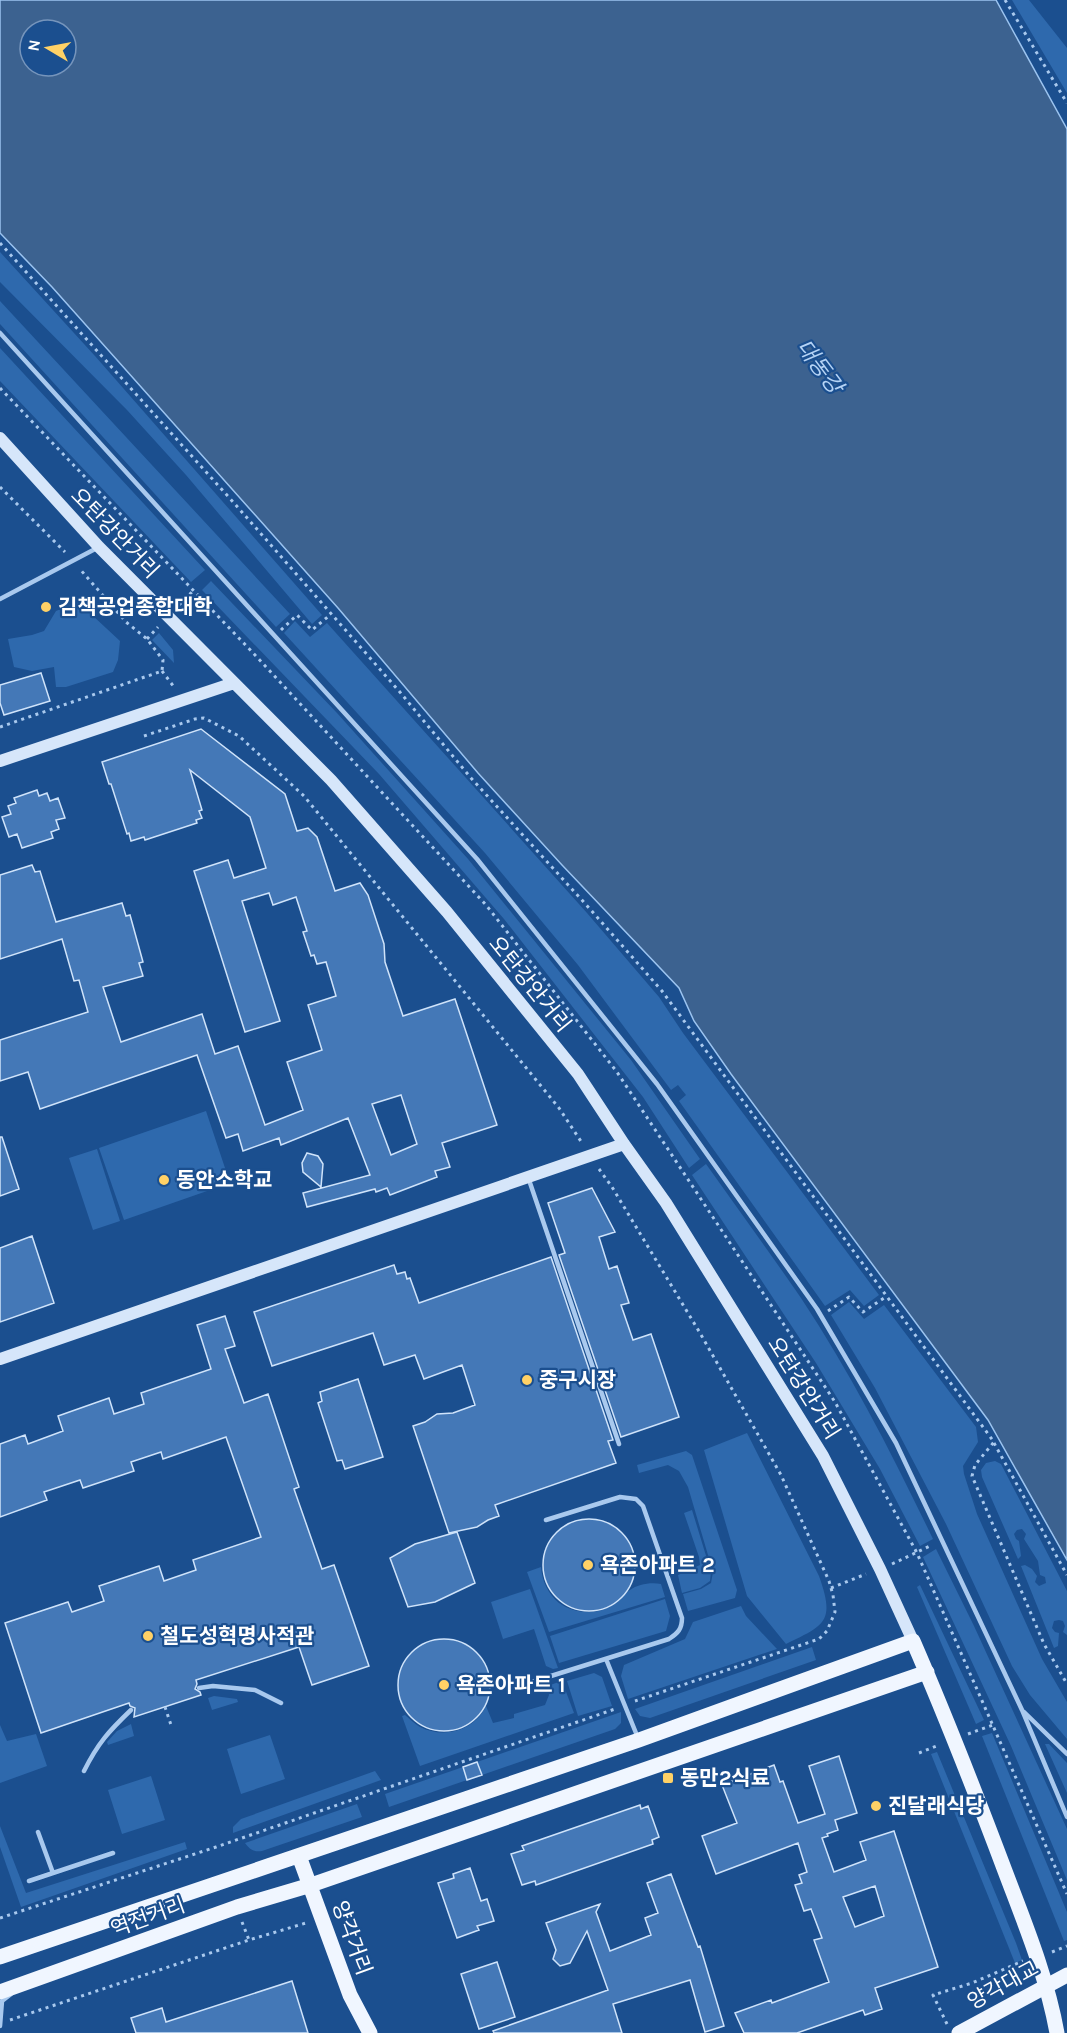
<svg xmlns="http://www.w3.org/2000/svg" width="1067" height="2033" viewBox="0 0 1067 2033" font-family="Karla,'Noto Sans KR',sans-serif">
<rect width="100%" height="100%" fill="#1b4f8f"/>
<!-- green -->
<path fill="#2e69ad" d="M1012,0H1029L1067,48V93Z
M0,252L95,356L322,615L312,624L186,475L127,410L0,282Z
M0,301L290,614L276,627L0,324Z
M0,348L205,570L191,582L0,381Z
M211,581L337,713L468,859L631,1060L700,1159L689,1168L643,1097L504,919L379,774L202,590Z
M78,602L120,641L118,660L113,672L66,687H56L54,667L32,671L14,667L8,639L32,635L44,631L56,611Z
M295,621L310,637L327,623L587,913L659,997L683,1033L879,1295L864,1306L850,1290L825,1306L679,1101L686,1095L678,1085L671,1090L578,965L485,853L284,633Z
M159,633L173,650L174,663L152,640Z
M206,1111L230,1183L124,1220L99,1148Z
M97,1149L120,1221L93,1230L69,1158Z
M706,1164C738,1209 770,1253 801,1298C852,1375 893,1456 933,1539L920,1546L880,1469L816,1363L692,1175Z
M849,1302L864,1319L884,1305L976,1427L978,1442L963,1466L964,1474L977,1514L1042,1659L1067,1702V1739L1030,1695L1012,1666L946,1524L875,1388L831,1315Z
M747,1433L819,1576C835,1621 826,1625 786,1644L747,1596L704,1450Z
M686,1451L692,1455L737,1590L735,1598L688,1611L683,1594L701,1589L711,1583L713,1572L688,1487L679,1471L668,1465L639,1473L637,1465Z
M995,1461L1001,1464L1067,1591V1635L1063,1632L1065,1626L1063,1621L1059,1620L1054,1621L1052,1628L1055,1632L1059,1633L1058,1646L1054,1648L1021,1566L1025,1565L1032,1569L1037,1576L1035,1582L1039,1586L1046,1583L1045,1577L1040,1575L1038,1561L1024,1539L1026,1534L1022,1529L1017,1530L1014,1534L1016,1539L1019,1541L1021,1556L1018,1559L982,1477L981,1470L986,1463Z
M692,1510L711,1572L710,1581L700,1588L682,1593L678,1575L700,1565L699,1557L684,1513Z
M936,1549L974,1626L1067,1829V1880L1011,1746L923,1557Z
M541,1567C542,1581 548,1594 559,1603C576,1615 600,1615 616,1603C621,1600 625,1593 630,1590C638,1584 651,1582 661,1584L665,1597L549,1632L527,1572Z
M920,1585L984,1720L976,1724L917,1587Z
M530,1589L558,1668L553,1669L546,1666L534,1629L503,1639L491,1602Z
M665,1599L670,1616L666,1631L559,1663L550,1636Z
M741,1606L746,1616L777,1649L628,1699L621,1676L624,1665L685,1639L693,1622Z
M812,1647L816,1660L650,1718L640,1716L635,1709Z
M594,1673L602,1677L612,1706L578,1716L567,1681Z
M562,1681L574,1713L420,1766L402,1716L405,1715C410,1719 415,1724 420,1727C444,1739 474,1731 486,1706L493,1723L514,1718V1714L545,1705L549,1695L547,1686Z
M214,1696L237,1699L238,1702L212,1710L208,1698Z
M621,1712V1723L615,1729L482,1775L477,1762Z
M131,1724L134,1736L108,1745L107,1742L117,1731Z
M0,1725L7,1741L36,1734L47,1766L0,1783Z
M992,1733L1067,1912V1940L1064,1941L982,1736Z
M270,1735L285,1779L241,1794L227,1749Z
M1045,1744H1049L1067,1763V1793Z
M937,1752L1016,1943L1022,1960L1015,1963L931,1754Z
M463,1767L467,1780L389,1807L385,1794Z
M375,1771L381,1780L233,1833V1827L241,1819Z
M151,1776L165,1820L122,1834L108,1790Z
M357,1804L362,1817L262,1851C254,1852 250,1850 245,1843Z
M0,1826L26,1893L185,1842L187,1849L21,1907L0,1847Z"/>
<!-- water -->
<path fill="#3c6290" stroke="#9cc4f0" stroke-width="1.5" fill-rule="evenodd" d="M0,0H996L1067,129V1560L988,1420L731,1074L694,1021L679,988L562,865L478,773L338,608L52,287L0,233ZM30,30H66V66H30Z"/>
<!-- building -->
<path fill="#4478b7" stroke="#cfe3fa" stroke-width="1.5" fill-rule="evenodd" d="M41,673L50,701L4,715L0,703V685Z
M201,729L285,794L297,831L308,828L317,837L335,891L360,883L368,895L384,944L385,962L403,1016L455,999L497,1125L442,1143L450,1167L435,1171L437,1177L390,1195L387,1188L376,1192L375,1189L307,1207L303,1193L370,1175L348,1118L281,1145L279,1138L243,1151L238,1134L226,1138L197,1055L40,1109L28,1072L0,1081V1040L88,1012L79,980L74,981L62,939L0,959V875L32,865L35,872L40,871L56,922L122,903L126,916L130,915L143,962L139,963L143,976L103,987L121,1042L202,1014L215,1054L238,1046L265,1125L303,1110L287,1062L322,1050L308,1005L336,996L326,962L317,964L314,955L311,956L303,932L307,931L296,897L273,905L269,893L242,901L280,1021L245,1032L194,871L228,860L234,878L266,868L250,817L190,770L202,810L199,811L202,818L196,820L197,823L145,840L144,837L131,841L129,833L127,834L111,784H109L102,762ZM401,1095L417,1144L391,1155L372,1104Z
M37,790L39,796L47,793L50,801L58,798L65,818L56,820L59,829L51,832L53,838L22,848L17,834L9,837L2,817L11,814L8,806L16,803L14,798Z
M0,1137H2L19,1189L0,1196Z
M307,1153L318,1156L323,1164L321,1187L303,1172L302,1163Z
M592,1188L615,1232L599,1237L609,1269L617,1266L629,1303L621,1305L633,1340L651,1334L679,1417L621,1437L559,1255L565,1253L548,1203Z
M32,1236L54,1303L0,1322V1248Z
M551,1257L613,1440L608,1441L616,1463L495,1505L499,1516L488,1520L477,1527L449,1533L413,1426L425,1422L437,1414L453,1413L475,1405L462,1365L424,1379L415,1355L384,1365L373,1333L272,1366L254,1312L394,1265L397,1274L405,1272L407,1279L410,1278L419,1303Z
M225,1316L235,1346L225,1349L244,1403L268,1394L299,1487L294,1489L322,1569L334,1565L369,1666L312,1685L299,1647L196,1680L197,1684L195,1689L200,1692L201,1695L134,1717L135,1708L130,1706L129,1703L41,1733L5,1623L68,1602L72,1612L104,1601L99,1586L159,1566L164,1581L196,1570L193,1560L261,1537L226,1437L163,1459L161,1452L131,1462L134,1471L83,1488L80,1480L44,1492L47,1500L0,1517V1444L25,1435L28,1444L63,1431L58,1416L109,1398L114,1414L144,1404L141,1393L211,1369L197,1325Z
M358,1379L383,1457L345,1469L342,1460L337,1461L318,1403L322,1401L320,1392Z
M543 1565a46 46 0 1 1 92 0a46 46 0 1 1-92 0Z
M457,1532L475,1583L435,1602L408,1607L390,1558L415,1544Z
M398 1685a46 46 0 1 1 92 0a46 46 0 1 1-92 0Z
M839,1756L857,1813L835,1820L838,1830L827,1834L828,1836L822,1838L834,1872L866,1860L860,1842L894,1831L938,1967L875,1988L882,2009L865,2015L863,2010L797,2033H744L735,2013L771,2000L772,2003L829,1982L814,1940L822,1938L811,1909L804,1911L795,1885L802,1883L799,1875L807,1872L798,1843L716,1874L702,1836L737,1823L722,1785L774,1765L780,1782L783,1781L798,1823L825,1814L809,1766ZM875,1886L884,1916L855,1927L843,1897Z
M477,1762L482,1775L467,1780L463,1767Z
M640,1805L641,1809L648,1806L659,1837L652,1840L653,1844L536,1885L535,1881L522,1885L511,1854L524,1850L522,1846Z
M470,1868L481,1901L487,1899L494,1921L477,1926L479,1930L457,1938L438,1883L454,1878L453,1874Z
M671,1874L698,1947L700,1946L724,2026L705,2032L690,1980L613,2004L622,2033H494L493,2031L608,1990L587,1931L570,1963L560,1966L553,1959L556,1950L546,1923L600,1904L596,1912L610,1951L651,1935L645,1918L658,1913L647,1883Z
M497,1962L515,2017L479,2029L461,1974Z
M292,1981L308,2033H136L131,2018L162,2008L166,2022Z"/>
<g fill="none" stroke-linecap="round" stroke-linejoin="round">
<!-- path -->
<path stroke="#a9c9ee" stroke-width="3" stroke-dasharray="3 4.5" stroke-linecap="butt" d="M1005,0L1067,103
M0,243L234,503L399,691L471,778L590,909L662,991L994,1442L975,1465L972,1476L1044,1644L1067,1684
M0,388L256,656L486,905L617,1072L835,1402L917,1553L1067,1894
M0,487L65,552
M179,605L193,591
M281,630L297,615L312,630L330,615
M147,639L158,627
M162,671L174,687
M0,727L162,671L163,660L147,639L126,622L79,568
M144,736L195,719L204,718L239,736L304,796L559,1108L582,1143
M599,1169L612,1187L700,1333L781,1475L829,1581L833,1595L835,1612L827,1631L819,1639L635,1701
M828,1311L849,1297L863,1312L887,1296
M994,1443L1067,1575
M892,1564L932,1545
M831,1588L866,1574
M165,1707L171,1725
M968,1734L993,1725
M919,1753L939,1745
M338,1914L351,1911
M0,1918L216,1847L615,1709
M242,1922L249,1940
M1052,1952L1067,1946
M10,2020L249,1940L306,1923
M947,2024L933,1995L972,1983L1023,1961"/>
<!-- lane -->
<path stroke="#a9c9ee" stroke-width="4.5" d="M0,333L477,859L657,1084L817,1309L896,1443L1022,1710L1067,1817
M0,599L97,548
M528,1177L619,1444
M606,1659L638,1738
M519,1686L669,1639C678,1633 682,1629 682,1618L643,1506L636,1499L620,1497L546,1520
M199,1688L213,1686L255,1690L281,1703
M1024,1712L1067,1754
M84,1771C98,1743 109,1731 131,1710
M38,1832L53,1873
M29,1881L113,1853
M0,2026L2,2001L11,1994"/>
<!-- secondary -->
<path stroke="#d6e6fa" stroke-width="12" d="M0,438L99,547L331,780L447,912L578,1074L624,1144L666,1203L823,1456L880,1569L913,1641
M0,761L234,683
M0,1359L624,1144"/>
<!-- primary -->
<path stroke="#f0f6ff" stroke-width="15" d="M299,1856L350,1995L370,2033
M0,1957L639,1740L913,1641C946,1717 976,1794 1005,1871C1025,1924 1047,1977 1057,2033
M0,1992L237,1907L311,1885L927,1672"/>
<!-- primary-bridge -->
<path stroke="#f0f6ff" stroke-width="15" d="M959,2033L1067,1975"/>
</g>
<!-- markers -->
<g fill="#ffd166" stroke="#1b4f8f" stroke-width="2">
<circle cx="46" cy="607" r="6"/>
<circle cx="164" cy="1180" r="6"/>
<circle cx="527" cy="1380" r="6"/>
<circle cx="588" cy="1565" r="6"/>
<circle cx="148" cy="1636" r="6"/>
<circle cx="444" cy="1685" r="6"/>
<rect x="662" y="1772" width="12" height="12" rx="3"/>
<circle cx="876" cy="1806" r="6"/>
</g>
<g text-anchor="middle" stroke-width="4.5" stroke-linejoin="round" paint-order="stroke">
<!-- street labels -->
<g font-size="21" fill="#fff" stroke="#1b4f8f">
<text transform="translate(115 533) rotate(46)" y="7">오탄강안거리</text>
<text transform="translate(530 984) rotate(51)" y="7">오탄강안거리</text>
<text transform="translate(804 1388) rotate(58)" y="7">오탄강안거리</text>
<text transform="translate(148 1917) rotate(-20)" y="7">역전거리</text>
<text transform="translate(352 1938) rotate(70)" y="7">양각거리</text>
<text transform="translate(1003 1985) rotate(-29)" y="7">양각대교</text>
</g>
<!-- poi labels -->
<g font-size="21" font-weight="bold" fill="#fff" stroke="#1b4f8f" text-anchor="start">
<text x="58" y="614">김책공업종합대학</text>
<text x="176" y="1187">동안소학교</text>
<text x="539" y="1387">중구시장</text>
<text x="600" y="1572">욕존아파트 2</text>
<text x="160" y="1643">철도성혁명사적관</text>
<text x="456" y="1692">욕존아파트 1</text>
<text x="680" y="1785">동만2식료</text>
<text x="888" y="1813">진달래식당</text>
</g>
<!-- water labels -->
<g font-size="22" font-style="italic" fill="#b5d3f5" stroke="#1b4f8f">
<text transform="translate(820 366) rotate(53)" y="8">대동강</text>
</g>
</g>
<!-- north arrow -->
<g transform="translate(48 48) rotate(280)"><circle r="28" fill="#1b4f8f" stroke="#7695bc" stroke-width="1.5"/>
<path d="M0-4.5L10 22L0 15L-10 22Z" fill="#ffd166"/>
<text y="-9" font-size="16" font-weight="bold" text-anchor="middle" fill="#ffffff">N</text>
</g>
</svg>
